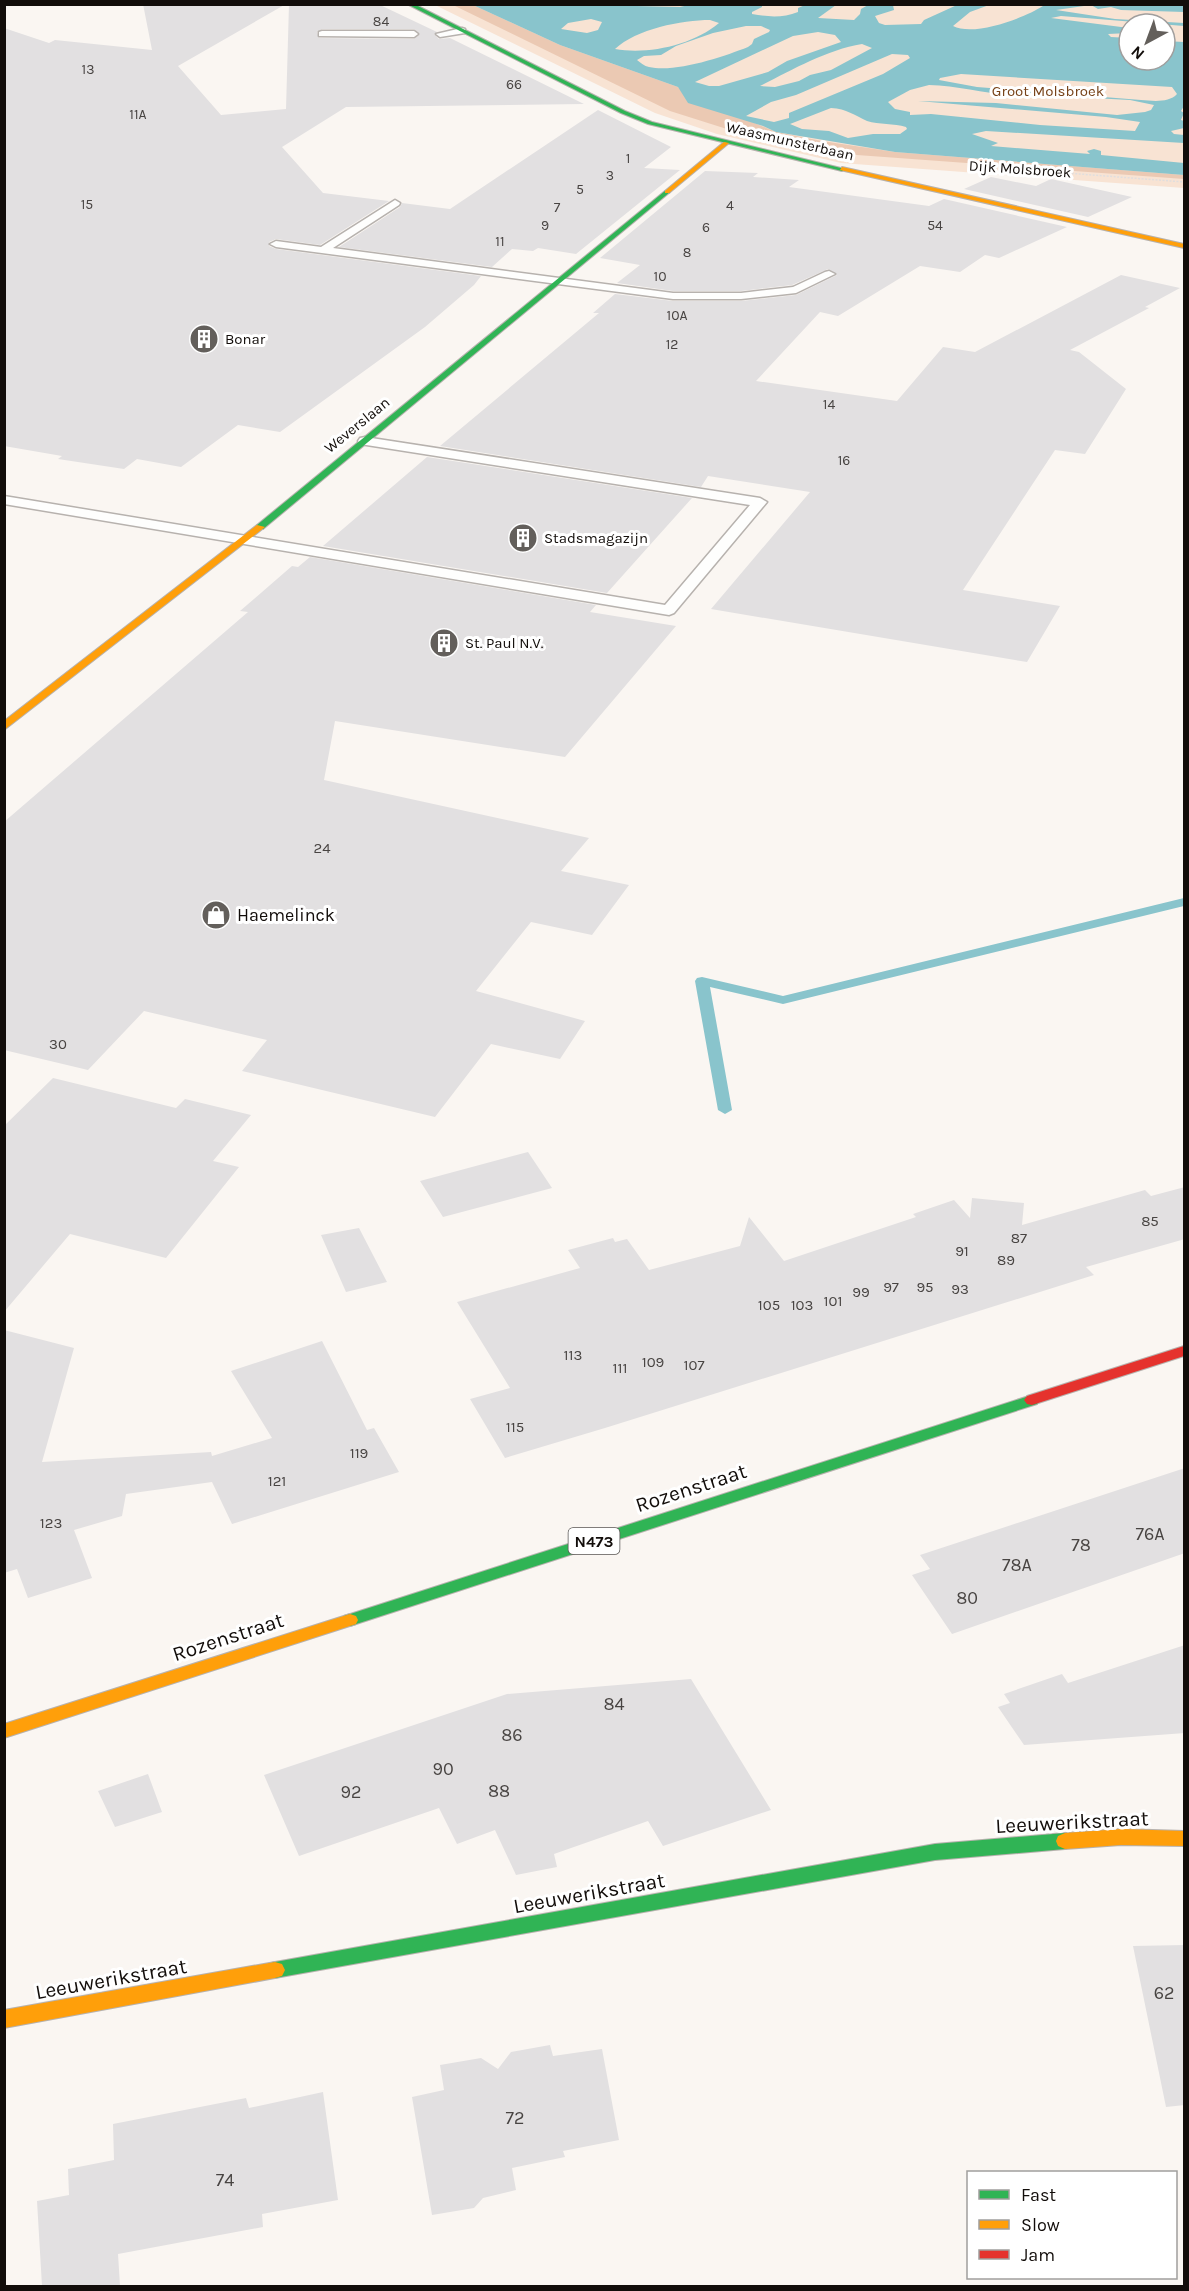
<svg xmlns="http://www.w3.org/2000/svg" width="1189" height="2291" viewBox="0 0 1189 2291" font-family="Karla,sans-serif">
<rect width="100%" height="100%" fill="#faf6f2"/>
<!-- green -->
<path fill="#f8e3d3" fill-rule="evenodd" d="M435,5H1184V188L841,163L717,134L655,113ZM1129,24H1165V60H1129Z"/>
<!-- forest -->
<path fill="#ebc9b3" d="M453,5H473L560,45L678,87L684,93L776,132L822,141L895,152L1184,175V179L857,155L789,144L730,130L670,111Z"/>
<!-- water -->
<path fill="#89c4cc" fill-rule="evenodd" d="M593,5L680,7L693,4L762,5V7L752,12V14C768,17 783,18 798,12V8L805,5H836L818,18L854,20L860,14L861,9L868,5H893L894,10L875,16L879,23L885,25L921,24L924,20L957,5H989L970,12L953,26C974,37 1024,18 1043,6L1039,5H1184V12L1121,10L1111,7L1098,9L1091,5L1056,10L1115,19L1184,23V26L1061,16L1051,18L1129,28V33L1108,34L1111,37L1129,38V60H1165V41L1184,42V106L1181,111L1184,113L1181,120L1184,121V128L1171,131L1174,134L1184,135V143L986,131L972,134L998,143L991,146L1090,154L1087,151L1094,149L1101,151V155L1184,163V175L895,152L776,132L763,126L688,103L678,87L560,45L473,5ZM591,19L602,22L598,30L587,33L561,29L568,23ZM710,20L719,23C693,45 648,55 615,49C636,29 682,20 710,20ZM746,26H761L770,30L769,32L754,39L752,44L748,47C723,57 675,73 649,67C644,66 641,63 637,60L644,56L661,55L676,46L713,33ZM818,32L835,35L841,42L787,61L768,72L719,86H709L695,82L793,36ZM862,44L872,48L831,70L810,75L799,81L775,87L760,86C792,70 826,50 862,44ZM892,54L908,55L910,58L883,74L789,113V118L774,122L746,116L771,102L796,95ZM961,74L1172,87L1177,94C1169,103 1153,101 1141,100L977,87L939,80L940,78ZM929,85C959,85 988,96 1018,94L1130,100L1154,105L1151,110L1145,112L1117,115L996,103L918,101L1106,117L1140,122L1135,131L1040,125L931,114L910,115V112L895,109L888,102L910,90ZM831,108C847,109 854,115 867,121C879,125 894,123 906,127L907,129L900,134H873L848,138L829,131L802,129L790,124Z"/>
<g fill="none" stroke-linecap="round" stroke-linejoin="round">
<!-- stream -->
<path fill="#89c4cc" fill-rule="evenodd" d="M1184,898V906L783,1004L710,987L732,1110L725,1114L718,1110L695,981L697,978L702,977L783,996Z"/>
</g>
<!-- building -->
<path fill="#e2e0e1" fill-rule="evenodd" d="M143,4H286L178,66L221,115L286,109L289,4H378L437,32L434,34L439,39L450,38L584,104L346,107L282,147L323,193L389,201L320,245L276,239L269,242V246L276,249L481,276L474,285L425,327L280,432L238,425L181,467L137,459L124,469L58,459L62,456L4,446V28L49,43L55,40L152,50ZM322,29H414L420,34L414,39L319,38L317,32Z
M598,110L671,147L644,168L680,170L576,254L538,248L533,251L512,249L492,267L339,247L400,207L402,203L450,209Z
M705,171L758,173L753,177L799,180L789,187L929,206L944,199L1067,227L999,258L985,255L960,272L920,266L838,316L820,312L756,381L897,401L943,347L975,352L1121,275L1180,288L1145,307L1149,308L1070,350L1079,352L1126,389L1085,454L1055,450L963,590L1060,606L1027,662L711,609L810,492L708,476L701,487L440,446L599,313H593L615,294L673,301H741L796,295L837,275L828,269L792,285L741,291H673L617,283L640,265L600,258Z
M991,177L1036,186L1051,179L1132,197L1088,217L964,189Z
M427,457L692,498L607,593L323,546Z
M310,557L596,605L590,612L676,626L565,757L335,721L324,780L589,838L561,871L629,885L592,935L531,922L476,991L585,1021L560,1059L491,1044L435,1117L242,1071L267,1040L144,1011L88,1070L4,1050V822L248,612L240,611L292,566L298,567Z
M53,1078L176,1108L185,1099L251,1115L213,1161L239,1167L166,1258L70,1234L4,1312V1126Z
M528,1152L552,1188L443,1217L420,1181Z
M1185,1187V1239L1086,1267L1094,1275L605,1428L505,1458L470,1399L510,1388L457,1302L580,1268L568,1250L613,1238L615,1242L627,1239L649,1270L740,1246L749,1217L784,1261L916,1217L913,1214L954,1200L970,1218L972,1198L1024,1203L1022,1225L1145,1190L1151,1196Z
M359,1228L387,1282L346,1292L321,1235Z
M4,1330L74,1348L42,1462L211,1452L212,1456L272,1438L231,1371L322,1341L367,1430L374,1428L399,1472L232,1524L212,1482L126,1494L122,1516L74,1530L92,1578L28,1598L17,1569L4,1573Z
M1185,1468V1553L952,1634L912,1575L930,1569L920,1555Z
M1185,1645V1733L1024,1745L998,1707L1010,1703L1004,1694L1062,1674L1068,1683Z
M691,1679L771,1810L663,1846L648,1821L554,1854L557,1867L516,1875L495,1830L457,1844L439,1808L299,1856L264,1775L507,1694Z
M148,1774L162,1812L115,1827L98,1791Z
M1185,1945V2105L1166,2107L1133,1946Z
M550,2045L553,2056L602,2049L619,2140L563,2151L565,2157L512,2168L516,2190L483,2198L474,2208L432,2215L412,2097L444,2090L440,2065L481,2058L498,2069L511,2052Z
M323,2092L338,2200L262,2214L263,2227L118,2254L120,2286H42L37,2201L69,2195L68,2169L114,2160L113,2124L246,2098L249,2108Z"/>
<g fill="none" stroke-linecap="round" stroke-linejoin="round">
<!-- lane casing -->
<g stroke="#b7b2ae" stroke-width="3">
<path id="lane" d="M462,28L465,29V33L440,37L436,34Z
M322,31H414L418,34L414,37L319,36V32Z
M395,200L400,203L399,205L333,248L673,293H741L793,287L825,272L829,271L835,274L796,293L741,299H673L276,247L270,244L276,241L321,247Z
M365,437L760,498L767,502L674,613L669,615L4,504V496L665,605L750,505L360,444L358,441L360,438Z"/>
</g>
<!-- fast casing -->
<g stroke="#b7b2ae" stroke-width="2">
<path id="fast" d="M407,4H414L625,111L652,122L845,169L842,171L648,124L621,113Z
M665,191L670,192L263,529H257V525Z
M1032,1395L1037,1396L1040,1400L1037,1404L350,1626L344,1624L342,1620L344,1616Z
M1065,1833L1072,1836L1074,1841L1072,1846L1065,1849L935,1860L275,1978L268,1976L265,1970L268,1964L275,1962L935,1844Z"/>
</g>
<!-- slow casing -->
<g stroke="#b7b2ae" stroke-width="2">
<path id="slow" d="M724,142L729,143L669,193H665V191Z
M842,167L1184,244V248L840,170Z
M257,525L265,527L4,730V721Z
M350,1614L356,1616L358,1620L356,1624L4,1738V1724Z
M1121,1829L1184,1831V1846L1121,1845L1065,1849L1058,1846L1056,1841L1058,1836L1065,1833Z
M275,1962L282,1964L285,1970L282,1976L275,1978L4,2028V2010Z"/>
</g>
<!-- jam casing -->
<g stroke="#b7b2ae" stroke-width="2">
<path id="jam" d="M1184,1346V1356L1032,1405L1027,1404L1024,1400L1027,1396Z"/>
</g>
<!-- path -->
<path stroke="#e0dede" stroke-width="1.5" stroke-dasharray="2 1.5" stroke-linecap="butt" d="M988,167L1184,182"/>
<!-- lane -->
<use href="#lane" fill="#fefefd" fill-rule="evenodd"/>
<!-- fast -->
<use href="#fast" fill="#30b455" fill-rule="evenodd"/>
<!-- slow -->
<use href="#slow" fill="#ff9f0a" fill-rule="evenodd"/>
<!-- jam -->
<use href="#jam" fill="#e5322d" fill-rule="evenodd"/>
</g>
<!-- icons -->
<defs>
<g id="building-disc" transform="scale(1.5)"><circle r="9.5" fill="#635f5b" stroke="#fff"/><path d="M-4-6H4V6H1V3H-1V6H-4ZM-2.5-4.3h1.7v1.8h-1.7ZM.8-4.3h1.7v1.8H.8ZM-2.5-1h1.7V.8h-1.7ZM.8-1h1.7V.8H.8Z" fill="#fff"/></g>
<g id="shop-disc" transform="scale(1.5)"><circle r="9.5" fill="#635f5b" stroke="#fff"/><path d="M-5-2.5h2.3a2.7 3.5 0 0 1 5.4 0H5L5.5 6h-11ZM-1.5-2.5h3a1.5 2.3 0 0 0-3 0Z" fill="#fff"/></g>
</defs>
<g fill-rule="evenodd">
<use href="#building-disc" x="204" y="339"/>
<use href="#building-disc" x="523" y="538"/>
<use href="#building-disc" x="444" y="643"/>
<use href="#shop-disc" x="216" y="915"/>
</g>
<g text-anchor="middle" stroke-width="6" stroke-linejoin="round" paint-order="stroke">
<!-- far-number labels -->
<g font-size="14" fill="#484442">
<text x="381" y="26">84</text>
<text x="88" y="74">13</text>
<text x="514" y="89">66</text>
<text x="138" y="119">11A</text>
<text x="628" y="163">1</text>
<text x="610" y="180">3</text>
<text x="580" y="194">5</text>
<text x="87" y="209">15</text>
<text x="730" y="210">4</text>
<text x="557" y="212">7</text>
<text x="545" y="230">9</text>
<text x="935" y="230">54</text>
<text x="706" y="232">6</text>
<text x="500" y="246">11</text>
<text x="687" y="257">8</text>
<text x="660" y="281">10</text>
<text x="677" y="320">10A</text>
<text x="672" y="349">12</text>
<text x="829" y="409">14</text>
<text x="844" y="465">16</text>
</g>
<!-- far-park labels -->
<g font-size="15" fill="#774218" stroke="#fff">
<text x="1048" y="96">Groot Molsbroek</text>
</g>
<!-- far-street labels -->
<g font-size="15" fill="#120d0a" stroke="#fff">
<text transform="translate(790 141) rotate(13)" y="5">Waasmunsterbaan</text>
<text transform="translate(1020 169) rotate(4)" y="5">Dijk Molsbroek</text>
<text transform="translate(357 425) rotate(-39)" y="5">Weverslaan</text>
</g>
<!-- far-poi labels -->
<g font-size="15" fill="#120d0a" stroke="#fff" text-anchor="start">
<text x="225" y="344">Bonar</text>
<text x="544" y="543">Stadsmagazijn</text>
<text x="465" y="648">St. Paul N.V.</text>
</g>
<!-- number labels -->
<g font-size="15" fill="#484442">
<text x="322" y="853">24</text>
<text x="58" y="1049">30</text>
<text x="1150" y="1226">85</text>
<text x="1019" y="1243">87</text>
<text x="962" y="1256">91</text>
<text x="1006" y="1265">89</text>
<text x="891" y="1292">97</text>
<text x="925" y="1292">95</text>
<text x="960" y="1294">93</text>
<text x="861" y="1297">99</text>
<text x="833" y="1306">101</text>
<text x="769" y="1310">105</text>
<text x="802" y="1310">103</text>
<text x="573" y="1360">113</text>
<text x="653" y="1367">109</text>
<text x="694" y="1370">107</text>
<text x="620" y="1373">111</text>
<text x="515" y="1432">115</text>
<text x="359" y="1458">119</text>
<text x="277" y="1486">121</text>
<text x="51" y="1528">123</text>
</g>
<!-- shield labels -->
<rect fill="#fff" stroke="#595654" stroke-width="1.5" x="568.5" y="1528" width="51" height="26" rx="4.5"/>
<g font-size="16" font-weight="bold" fill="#120d0a">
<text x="594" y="1547">N473</text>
</g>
<!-- poi labels -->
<g font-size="18" fill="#120d0a" stroke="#fff" text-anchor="start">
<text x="237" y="921">Haemelinck</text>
</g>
<!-- near-number labels -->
<g font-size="18" fill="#484442">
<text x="1150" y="1540">76A</text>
<text x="1081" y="1551">78</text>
<text x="1017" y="1571">78A</text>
<text x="967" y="1604">80</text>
<text x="614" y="1710">84</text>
<text x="512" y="1741">86</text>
<text x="443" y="1775">90</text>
<text x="499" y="1797">88</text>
<text x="351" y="1798">92</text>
<text x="1164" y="1999">62</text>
<text x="515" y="2124">72</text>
<text x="225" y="2186">74</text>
</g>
<!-- near-street labels -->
<g font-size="21" fill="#120d0a" stroke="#fff">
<text transform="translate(691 1488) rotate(-18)" y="7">Rozenstraat</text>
<text transform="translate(228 1637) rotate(-18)" y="7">Rozenstraat</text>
<text transform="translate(1072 1822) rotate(-3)" y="7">Leeuwerikstraat</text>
<text transform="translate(589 1893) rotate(-10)" y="7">Leeuwerikstraat</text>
<text transform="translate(111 1979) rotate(-10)" y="7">Leeuwerikstraat</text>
</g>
</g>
<!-- border -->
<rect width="1189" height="2291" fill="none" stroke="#120d0a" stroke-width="12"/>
<!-- legend -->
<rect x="967" y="2171" width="210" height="108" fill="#ffffff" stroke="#a09e9d" stroke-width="1.5"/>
<rect x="979" y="2190" width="30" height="9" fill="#30b455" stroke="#a09e9d" stroke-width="1.5"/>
<text x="1021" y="2201" font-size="18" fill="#120d0a">Fast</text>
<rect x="979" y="2220" width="30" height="9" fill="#ff9f0a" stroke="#a09e9d" stroke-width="1.5"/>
<text x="1021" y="2231" font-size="18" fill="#120d0a">Slow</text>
<rect x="979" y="2250" width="30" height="9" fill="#e5322d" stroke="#a09e9d" stroke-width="1.5"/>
<text x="1021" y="2261" font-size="18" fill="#120d0a">Jam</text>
<!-- north arrow -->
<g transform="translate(1147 42) rotate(221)"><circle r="28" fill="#ffffff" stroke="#a09e9d" stroke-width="1.5"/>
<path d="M0-4.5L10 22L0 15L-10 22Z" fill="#635f5b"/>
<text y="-9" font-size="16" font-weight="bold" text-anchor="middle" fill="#120d0a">N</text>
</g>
</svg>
